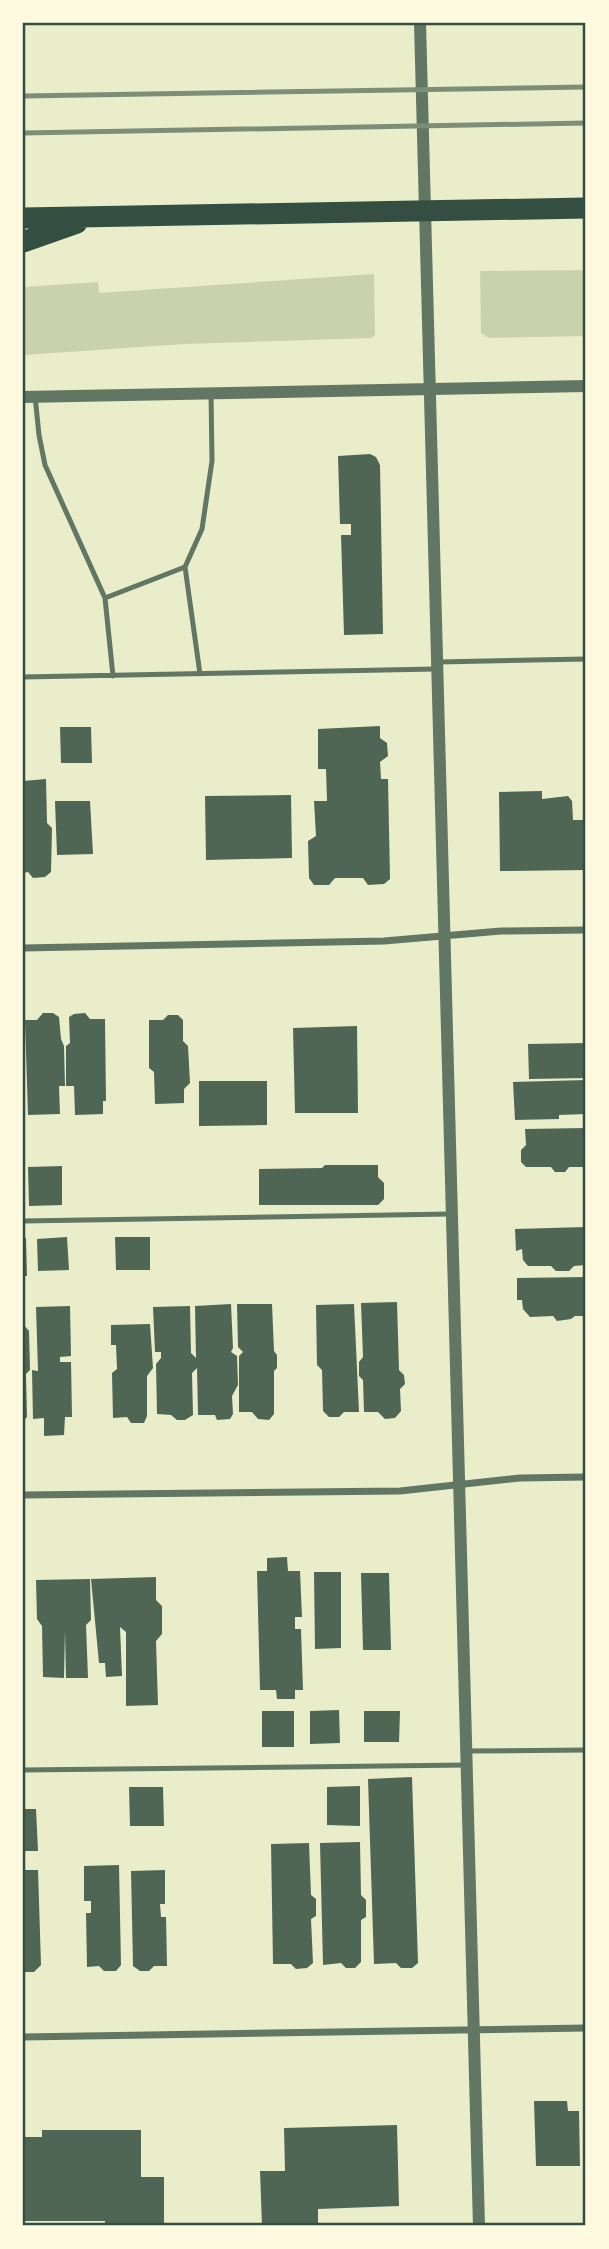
<svg xmlns="http://www.w3.org/2000/svg" width="609" height="2249" viewBox="0 0 609 2249" font-family="'Titillium Web',sans-serif">
<rect width="100%" height="100%" fill="#e9edc9"/>
<!-- green -->
<path fill="#cad2ad" d="M586,270V336L489,338L481,333L480,271Z
M374,274L375,335L371,338L184,344L23,355V287L98,282L99,293Z"/>
<!-- building -->
<path fill="#4f6655" d="M370,454L376,457L380,465L383,634L344,635L341,535H351V524H340L338,456Z
M380,726V738L387,743L388,756L380,762L381,779H388L390,879L384,884L368,885L363,878H335L329,885H314L309,878L308,841L316,836L314,801H327L326,769H318V729Z
M60,727H91L92,763H61Z
M46,779L47,823L52,828L51,872L45,877L33,878L28,872L23,873V781Z
M542,791V799L568,796L572,801L573,820H586V870L500,871L499,792Z
M291,795L292,858L206,860L205,796Z
M55,801H90L93,854L57,855Z
M43,1013H53L59,1017L61,1039L64,1046L65,1086H59L60,1114L28,1115L25,1020H37Z
M85,1013L90,1019H105L106,1101H103V1114L75,1115L74,1086H66V1046L70,1043L69,1017L74,1014Z
M168,1015H178L183,1020V1041L188,1046L190,1083L184,1089V1103L155,1104L154,1072L149,1068V1020H163Z
M357,1026L358,1113H295L293,1028Z
M586,1043V1078L529,1079L528,1044Z
M586,1080V1114L559,1115V1119L515,1120L513,1082Z
M199,1081H267V1125L199,1126Z
M586,1128V1167H569L565,1172H555L551,1167H526L521,1162V1150L526,1145L525,1129Z
M325,1165H378V1177L384,1183V1199L378,1205H259V1169L322,1168Z
M62,1166V1205L29,1206L28,1167Z
M586,1227V1265L574,1266L569,1271H556L551,1266H528L523,1260L522,1249L516,1251L515,1229Z
M67,1237L69,1270L38,1271L37,1239Z
M115,1237H150V1270H116Z
M23,1238H26L27,1276H23Z
M586,1277V1316H575L571,1319L557,1321L553,1316L530,1317L523,1309L522,1300H517V1278Z
M397,1302L399,1370L404,1375L405,1384L400,1389L401,1411L395,1418L385,1419L378,1412H364L363,1380L359,1376V1362L363,1357L361,1303Z
M231,1304L233,1348L231,1352L237,1356L238,1385L232,1396L233,1414L230,1419L217,1420L215,1415H198L197,1368L192,1373L193,1415L185,1420H177L171,1415L157,1414L156,1364L161,1358V1352H155L153,1307L190,1306L191,1353L196,1358L195,1306Z
M237,1304H272L274,1351L277,1355V1368L274,1371V1414L269,1420L258,1419L252,1412H239V1356L243,1352L238,1347Z
M354,1304L359,1412H344L339,1417H329L323,1411L322,1370L317,1365L316,1305Z
M70,1306L71,1356L60,1357V1362H71L72,1417H65L64,1435L44,1436V1418L33,1419L32,1370L38,1371L36,1307Z
M23,1324L29,1331L30,1370L26,1374L27,1417L23,1421Z
M150,1324L153,1368L147,1376V1416L144,1423H131L127,1417L113,1418L112,1373L117,1369L116,1345H111V1325Z
M287,1557L288,1571H300L302,1617H295V1629H301L303,1690H295V1699H277L276,1690H260L257,1571H267V1558Z
M314,1572H341V1648L315,1649Z
M361,1573H389L391,1650H363Z
M156,1577V1600L162,1606V1634L156,1641L158,1705L126,1706V1632L120,1627L122,1676L106,1677L105,1663H99L91,1579Z
M90,1579L91,1620L86,1625L88,1678H66L65,1630L64,1678L43,1677L42,1626L37,1619L36,1580Z
M339,1710L340,1743L310,1744V1711Z
M262,1711H294V1747H262Z
M364,1711H400L399,1742H364Z
M412,1777L418,1963L412,1968H401L396,1963L374,1964L368,1779Z
M360,1786V1826L327,1825V1787Z
M129,1787H163L164,1826H130Z
M23,1809H36L38,1851H23Z
M360,1842L361,1895L366,1900V1917L361,1920V1962L355,1968H346L341,1963L323,1965L320,1843Z
M309,1843L311,1895L316,1899V1916L311,1919L313,1963L307,1968L296,1969L291,1964H273L271,1844Z
M119,1865L121,1965L116,1971H104L99,1966L87,1967L86,1913H91V1901H84V1866Z
M23,1870H38L41,1965L34,1972H23Z
M165,1870V1904H160L161,1917H166L167,1966H154L149,1971H140L133,1966L131,1871Z
M534,2101H567L568,2111H579L580,2166H536Z
M397,2125L399,2206L318,2209V2226H262L260,2171H285L284,2128Z
M42,2130H141V2177H164V2226H105V2221H24V2137H42Z"/>
<g fill="none" stroke-linecap="round" stroke-linejoin="round">
<!-- service -->
<path stroke="#617663" stroke-width="5" d="M35,396L39,435L45,465L105,598L113,676
M185,567L200,674
M105,598L185,567L202,529L212,461L211,393
M438,662L586,659
M23,677L436,669
M23,1221L450,1214
M466,1751L586,1750
M23,1770L467,1765"/>
<!-- minor -->
<path stroke="#617663" stroke-width="7" d="M23,948L384,941L501,931L586,930
M23,1495L400,1491L520,1478L586,1477
M23,2037L586,2028"/>
<!-- tertiary -->
<path stroke="#617663" stroke-width="12" d="M420,23L479,2226
M23,397L586,386"/>
<!-- motorway -->
<path stroke="#344e41" stroke-width="21" d="M23,218L586,208
M23,242L77,223"/>
<!-- rail -->
<path stroke="#7c8e77" stroke-width="5" d="M23,96L586,87
M23,133L586,123"/>
</g>
<!-- border -->
<rect width="609" height="2249" fill="none" stroke="#fefae0" stroke-width="49"/>
<rect x="24" y="24" width="560" height="2200" fill="none" stroke="#344e41" stroke-width="2.5"/>
</svg>
